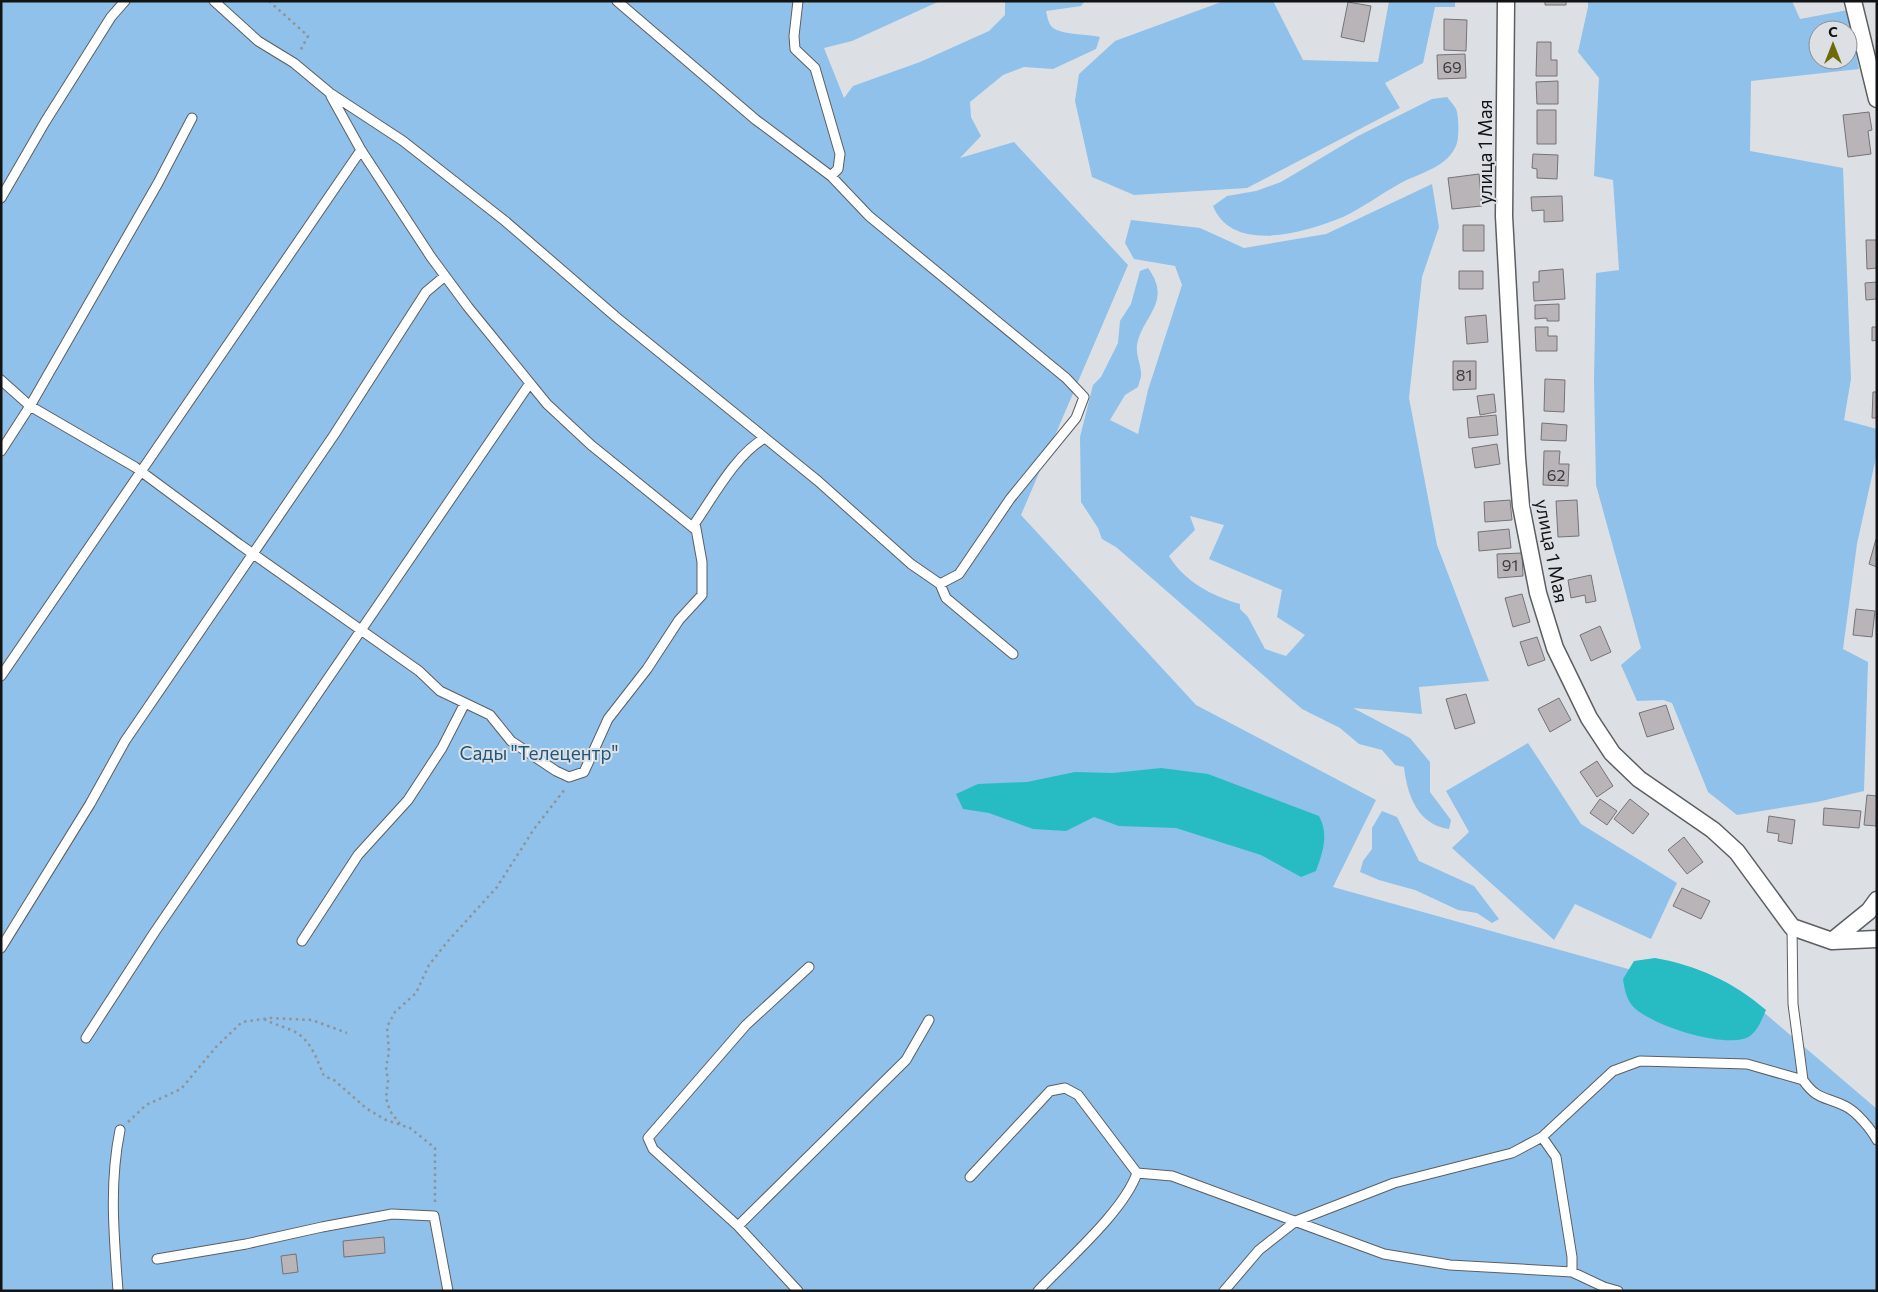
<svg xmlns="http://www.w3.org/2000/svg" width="1878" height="1292" viewBox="0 0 1878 1292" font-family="Commissioner,sans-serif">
<rect width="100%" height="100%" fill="#dce0e4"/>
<!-- green -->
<path fill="#8fc1ea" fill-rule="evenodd" d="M1,1H805L807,4V1H940L852,41L824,48L844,98L853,86L920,62L989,31L1005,15V1H1085L1081,6L1046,11C1047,15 1048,22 1051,26C1058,35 1088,34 1100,37L1096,49L1053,69L1024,67L1003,75L970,102L971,117L981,136L960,158L1014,142L1128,265L1021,515L1196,705L1376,800L1333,887L1754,1004L1877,1109V1291H1Z
M1224,1H1273L1303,60L1378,62L1389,1H1455V7H1435L1423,63L1385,83L1400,108L1247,188L1134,195L1092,177L1075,101L1079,74L1115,41Z
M1588,1H1792L1800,19L1848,10L1859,69L1751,81L1750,151L1843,168L1851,379L1844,420L1877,429V453L1857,544L1843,649L1868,662L1864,791L1817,802L1737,815L1708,792L1672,703L1663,700L1637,701L1621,665L1641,648L1596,485L1594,381L1596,273L1619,270L1613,180L1594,176L1599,78L1578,52L1588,7ZM1818,30H1848V60H1818Z
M1447,97C1450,101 1454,105 1456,109C1459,115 1459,137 1457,143C1449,168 1418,173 1399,184C1381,194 1362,208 1343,217C1306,232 1233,255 1213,206L1227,196L1256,191L1281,182L1358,136L1432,99Z
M1432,184L1439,227L1422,277L1409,398L1437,545L1489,681L1419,687L1422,714L1353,708L1410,738L1430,762V792L1451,820L1449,829C1418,825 1407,795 1404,767L1395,765L1382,750L1359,744L1340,728L1302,709L1116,547L1102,539L1098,528L1081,502L1080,437L1093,385L1101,377L1118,343L1120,321L1131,304L1140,271L1148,268C1173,302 1142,316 1137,345C1136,355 1140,362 1141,372C1142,376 1139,383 1138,387L1125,395L1110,420L1138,434L1148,390L1182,285L1175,266L1134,259L1125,243L1131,220L1200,228L1244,248L1326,234ZM1190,516L1224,525L1209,559L1282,590L1277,617L1305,635L1286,656L1265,649L1248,617L1240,609V604C1212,596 1185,582 1169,556L1195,530Z
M1528,743L1581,824L1677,883L1651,939L1575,904L1554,940L1452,848L1469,832L1446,791Z
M1382,811L1397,817L1419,861L1474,886L1499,919L1492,923L1477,913L1458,910L1415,890L1379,880L1360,872L1363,861L1372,849V828Z"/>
<!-- water -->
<path fill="#27bcc4" d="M1161,768L1208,774L1319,816C1329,834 1323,852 1316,871L1301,877L1261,855L1176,828L1119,826L1094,817L1066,831L1033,829L989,813L963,809L956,794L978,784L1027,782L1075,772L1113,773Z
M1655,958C1696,965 1734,982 1766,1010C1762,1019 1758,1030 1750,1036C1729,1051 1645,1024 1631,1004C1626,997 1624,987 1623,979L1634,961Z"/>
<!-- building -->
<path fill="#b8b4b7" stroke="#767275" d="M1545,1H1566V5H1545Z
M1348,2L1371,6L1364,42L1341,37Z
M1444,19L1467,20L1466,51L1444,50Z
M1537,42H1551V60H1557V76H1536Z
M1465,54L1466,78L1438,79L1437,55Z
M1558,81V104H1537L1536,82Z
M1537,110H1556V144H1537Z
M1869,112L1872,130L1868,131L1871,154L1848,157L1843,115Z
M1533,154L1558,155L1557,179L1537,178V169L1532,168Z
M1479,174L1482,206L1452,209L1448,178Z
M1562,196L1563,221L1544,222V210L1532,211L1531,197Z
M1463,225H1484V251H1463Z
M1866,240H1877V268L1867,269Z
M1563,269L1565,299L1534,301L1533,282H1539V271Z
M1459,271H1483V289H1459Z
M1877,282V299L1866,300L1865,283Z
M1559,304V321H1547V318L1535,319V305Z
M1486,315L1488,342L1467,344L1465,317Z
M1535,327H1548V336H1557V351H1536Z
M1872,327H1877V340L1872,341Z
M1453,361H1476V389L1453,390Z
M1545,379L1565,380L1564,412L1544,411Z
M1873,392H1877V418H1872Z
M1494,394L1496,412L1480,415L1477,396Z
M1496,415L1498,435L1469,438L1467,418Z
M1542,423L1567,425L1566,441L1541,440Z
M1497,444L1500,464L1475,468L1472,448Z
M1544,451H1560L1559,464H1569L1568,486L1543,485Z
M1510,500L1512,520L1485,522L1484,502Z
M1577,500L1579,536L1558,537L1556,501Z
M1509,529L1511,548L1479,551L1478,532Z
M1876,539L1877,540V567L1869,564Z
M1522,553L1523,576L1498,578L1497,554Z
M1591,575L1596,601L1586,603L1585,595L1571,598L1568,580Z
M1522,594L1530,622L1513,627L1505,598Z
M1856,609L1875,611L1872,637L1853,635Z
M1600,626L1611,652L1591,661L1580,635Z
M1537,637L1545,660L1528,666L1520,642Z
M1466,694L1475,723L1455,729L1446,699Z
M1559,698L1571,720L1550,732L1538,709Z
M1666,705L1674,729L1647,737L1639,713Z
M1597,761L1613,786L1597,797L1580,772Z
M1867,795L1877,796L1876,826L1864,825Z
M1600,799L1617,811L1607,825L1590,813Z
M1630,799L1649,814L1633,834L1614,819Z
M1824,808L1861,811L1859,828L1823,825Z
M1769,816L1795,820L1792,844L1778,841L1779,834L1767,832Z
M1684,837L1703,862L1687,874L1668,850Z
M1682,888L1710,901L1701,919L1673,906Z
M384,1237L385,1253L344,1257L343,1241Z
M296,1254L298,1272L283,1274L281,1256Z"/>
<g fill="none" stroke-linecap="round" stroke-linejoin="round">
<!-- service casing -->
<g stroke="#5b5f62" stroke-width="11">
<path id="service" d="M214,1L258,41L294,63L330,93L403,141L505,221L616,317L818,481L911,564L940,584L959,574L1010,499L1076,418L1084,397L1066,378L869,216L831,176L756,120L617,1
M798,1L794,36L795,49L815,68L840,154L838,169L831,176
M331,96L361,150L431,257L468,307L547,404L591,445L696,530
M1,198L45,122L111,17L125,1
M1,380L30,406L135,467L239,544L419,671L440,691L490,715L511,741L556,771L569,777L584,772L608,719L647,669L679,620L702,595V562L695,523C713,497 737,453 765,438
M1,451L30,406L158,183L192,118
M940,584L946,598L1013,654
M1,676L361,150
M302,941L358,855L408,800L442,748L465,703
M1,948L90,804L125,741L334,435L426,292L445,276
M86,1038L154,933L530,383
M1803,1080C1817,1100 1824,1096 1845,1106C1856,1111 1871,1129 1877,1140
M1542,1137L1556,1157L1572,1257V1272
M1137,1173L1172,1176L1384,1254L1450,1265L1572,1272L1604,1287L1618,1291
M970,1177L1050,1091L1065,1088L1078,1095L1137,1173C1124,1211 1067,1260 1038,1291
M738,1226L906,1060L929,1020
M157,1259L246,1244L322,1227L392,1214L434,1216L448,1291
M118,1291C114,1236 109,1184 120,1130
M798,1291L738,1226L653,1149L648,1138L746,1025L809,967
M1224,1291L1259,1250L1296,1221L1394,1183L1512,1153L1542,1137L1613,1071L1640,1061L1747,1064L1803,1080L1793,1004L1792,927"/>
</g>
<!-- minor casing -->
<g stroke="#5b5f62" stroke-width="19">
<path id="minor" d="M1506,1L1504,216L1517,458L1521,506L1538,593L1555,648L1589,718L1612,753L1639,779L1713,830L1737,852L1792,927L1832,941L1877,939
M1853,1L1877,99
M1832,941L1869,911L1877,900"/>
</g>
<!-- path -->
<path stroke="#909396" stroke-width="2.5" stroke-dasharray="2.5 4" stroke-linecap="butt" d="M269,1L308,36L299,53
M264,1019C275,1025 283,1026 293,1031C311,1039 317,1060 324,1076L334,1080L367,1109L386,1120L410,1128L435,1148V1204
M128,1122L146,1105L181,1089L216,1047L242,1022L270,1018L312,1020L347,1033
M400,1124L390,1111L386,1098L388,1081L386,1067L389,1052L387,1027L395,1012L416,993L429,965L448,941L497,887L534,829L565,789"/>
<!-- service -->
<use href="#service" stroke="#fff" stroke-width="9"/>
<!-- minor -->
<use href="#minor" stroke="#fff" stroke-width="16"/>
</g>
<g text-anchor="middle" stroke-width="4" stroke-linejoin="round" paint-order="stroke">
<!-- number labels -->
<g font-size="16" fill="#3c3b3d">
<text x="1452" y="73">69</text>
<text x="1464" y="381">81</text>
<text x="1556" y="481">62</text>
<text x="1510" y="571">91</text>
</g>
<!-- street labels -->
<g font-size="19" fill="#121314" stroke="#dce0e4">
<text transform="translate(1485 152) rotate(-90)" y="7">улица 1 Мая</text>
<text transform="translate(1552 551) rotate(79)" y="7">улица 1 Мая</text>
</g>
<!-- park labels -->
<g font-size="19" fill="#1f577f" stroke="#dce0e4">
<text x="539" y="760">Сады "Телецентр"</text>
</g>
</g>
<!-- border -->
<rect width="1878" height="1292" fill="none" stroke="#121314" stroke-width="5"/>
<!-- north arrow -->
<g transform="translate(1833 45)"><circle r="24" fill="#dce0e4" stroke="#8b8e91"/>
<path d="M0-4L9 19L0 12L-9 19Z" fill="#6e6b07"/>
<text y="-8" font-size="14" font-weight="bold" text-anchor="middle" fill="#121314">С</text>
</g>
</svg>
